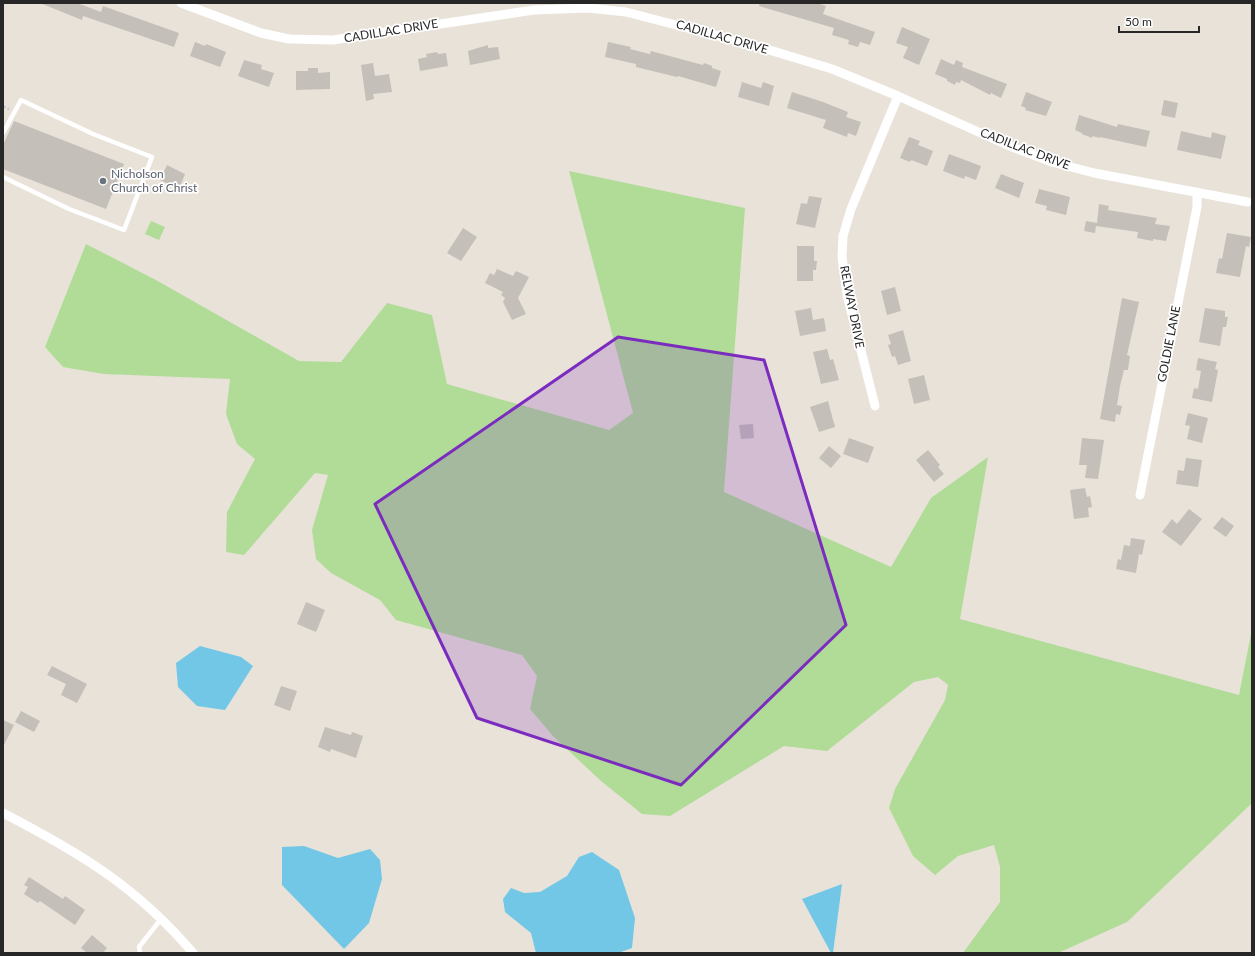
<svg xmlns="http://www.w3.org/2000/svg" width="1255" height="956" viewBox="0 0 1255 956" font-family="Lato,sans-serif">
<rect width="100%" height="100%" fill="#e9e2d9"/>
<!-- green -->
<path fill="#b0dc98" d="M569,171L745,208L724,492L891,567L931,498L988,457L960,619L1239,695L1252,629V803L1127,922L1058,953H963L1000,902V867L994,845L958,856L935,875L913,856L889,808L895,789L945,700L948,685L938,677L914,682L827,751L784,746L670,816L642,814L601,781L553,736L530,709L537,676L522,655L396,620L380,600L331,573L316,559L312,530L328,475L315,473L244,555L226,552L227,512L255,459L237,444L226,414L230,379L104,374L63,367L45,347L86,244L156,280L299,361L341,362L387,303L432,315L447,384L609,430L633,413Z
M151,221L165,227L159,240L145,234Z"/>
<!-- water -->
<path fill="#71c7e5" d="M200,646L241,657L253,666L225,710L197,706L178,687L176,663Z
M304,846L338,858L370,849L380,860L382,879L369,923L344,949L282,885V847Z
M592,852L619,870L635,918L632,948L618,953H536L531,933L505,912L503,899L511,888L524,893L540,892L567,876L579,857Z
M842,884L833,953H831L802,899Z"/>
<!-- building -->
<path fill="#c4bfb9" d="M40,3H77L101,12L103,6L179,33L174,47L83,16L82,20Z
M760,3H817L826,6L823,14L875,32L870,45L860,42L858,47L848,44L849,40L832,35L834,28L759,6Z
M902,27L930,39L919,65L903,58L908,47L896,43Z
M195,42L205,46L206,44L226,52L220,67L190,56Z
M608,42L631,47L630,49L650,54L651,51L703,65L704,63L712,66V68L721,71L716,87L678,76L677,77L636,67V64L605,57Z
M488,45V48L498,47L500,59L470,65L468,51Z
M437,52L438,54L446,53L448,66L420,71L418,59L427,57L426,54Z
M941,59L954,65L956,60L963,63L962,67L1007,84L1001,98L991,93L990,95L961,80L960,83L956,82L955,85L947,81V79L935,74Z
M244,60L262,65L261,69L274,73L269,87L238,76Z
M373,63L375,76L389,74L392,92L373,94L374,99L366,101L361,65Z
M308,68H318V73L330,72V89L296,90V71H308Z
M742,82L761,88L763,82L774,86L769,106L738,97Z
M792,92L823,102L848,112L846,117L861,122L856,136L848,133L847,137L823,128L826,120L787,108Z
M1026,92L1052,102L1046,116L1025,110L1026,108L1021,106Z
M1164,100L1178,103L1175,118L1161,115Z
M1079,115L1117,127L1118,124L1150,131L1146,147L1100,137V138L1092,136V138L1082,134V133L1075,130Z
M14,121L124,164L106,209L3,169V145Z
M1181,131L1211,138L1212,132L1226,136L1221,159L1177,150Z
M909,137L920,141L918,145L933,151L927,166L911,160L910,162L900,158Z
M949,154L981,166L976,180L965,176L964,179L943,171Z
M167,165L185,174L179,189L160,180Z
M1001,174L1024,183L1019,198L995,188Z
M1039,189L1070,197L1066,215L1046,210L1047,206L1035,203Z
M809,196L822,198L815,228L796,224L801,203L807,204Z
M1099,204L1109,206L1108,210L1157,218L1155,224L1170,226L1166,241L1153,239V241L1137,238L1138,232L1096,226L1095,233L1084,231L1086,221L1097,223Z
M463,228L477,237L461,261L447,253Z
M1227,233L1251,237L1249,247L1246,246L1240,277L1216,273L1219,258L1222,259Z
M797,246H814V261H817L816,270H813V281H797Z
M497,269L513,276L516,271L529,277L518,298L526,314L512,320L503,302L505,298L501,295L503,292L485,283L490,273L494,275Z
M895,287L901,311L887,315L881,291Z
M1122,298L1139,302L1127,355L1130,356L1128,370H1124L1120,386L1117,405L1122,406L1120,415L1116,414L1115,422L1100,419Z
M811,308L813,320L824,318L826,331L800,336L795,311Z
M1205,308L1225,311V317H1228L1226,327H1223L1220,346L1199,342Z
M903,330L911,361L898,365L895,356L892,357L888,345L891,344L888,335Z
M827,349L830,360L833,359L839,380L821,384L813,352Z
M1198,358L1217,362L1215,369L1218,370L1212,402L1192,398L1194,388L1198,389L1201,371L1196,370Z
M924,375L930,400L914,404L908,379Z
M828,401L835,427L819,432L810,407Z
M1188,413L1208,418L1202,443L1187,439L1190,426L1185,425Z
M753,424L754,438L741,439L739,425Z
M849,438L874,447L868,463L843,454Z
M1082,438L1104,440L1098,479L1085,478L1087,465H1079Z
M829,446L841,456L831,468L819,458Z
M928,450L940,465L938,467L944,474L934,482L916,460Z
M1186,458L1202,460L1198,487L1176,484L1178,470L1184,471Z
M1085,488L1087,497L1090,496L1092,507L1088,508L1089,517L1074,519L1070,490Z
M1189,509L1202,519L1181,546L1162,532L1172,519L1177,524Z
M1222,517L1234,526L1226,537L1213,528Z
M1131,538L1145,540L1142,555L1139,554L1136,573L1116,569L1118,559L1121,560L1124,545L1130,546Z
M306,602L325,610L316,632L297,624Z
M52,666L87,684L77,703L61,695L66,684L47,675Z
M281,686L297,691L290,711L274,705Z
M21,711L40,721L34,732L15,722Z
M3,720L14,725L3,747Z
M325,727L351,735L352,732L363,736L356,758L331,749L330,752L318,747Z
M29,877L63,899L65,896L85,910L75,925L40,901L38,903L24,894L28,887L24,885Z
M92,935L107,948L103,953H87L81,948Z"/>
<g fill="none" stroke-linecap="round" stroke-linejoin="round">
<!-- path -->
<path stroke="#c3c3c3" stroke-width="2" stroke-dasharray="3 2" stroke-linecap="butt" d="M3,106L9,109"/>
<!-- service -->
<path stroke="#fff" stroke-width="4.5" d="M3,133L21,100L93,134L152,157L124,230L69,209L3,177
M140,953L139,947L161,919"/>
<!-- minor -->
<path stroke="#fff" stroke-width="9" d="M181,3L261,33L289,39L333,40L534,10L588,8L626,12L753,45L832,69L898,96L1012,147L1052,162L1094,173L1248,202
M875,406L847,295L842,257L843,236L851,209L898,96
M1140,495L1197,207V192
M3,813C80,853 136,886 193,953"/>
</g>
<!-- marked area -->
<path fill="#7b2cbf" fill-opacity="0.2" stroke="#7b2cbf" stroke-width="3" stroke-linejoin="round" d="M618,337L764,360L846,625L681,785L477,718L375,504Z"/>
<!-- markers -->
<circle fill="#6b7280" stroke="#fff" stroke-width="1.5" cx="103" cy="181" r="4"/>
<g text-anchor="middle" stroke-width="3.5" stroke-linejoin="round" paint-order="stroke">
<!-- street labels -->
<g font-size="12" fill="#272727" stroke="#fff">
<text transform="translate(391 31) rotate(-9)" y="4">CADILLAC DRIVE</text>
<text transform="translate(722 37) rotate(16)" y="4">CADILLAC DRIVE</text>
<text transform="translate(1025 149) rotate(21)" y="4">CADILLAC DRIVE</text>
<text transform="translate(852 307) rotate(79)" y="4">RELWAY DRIVE</text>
<text transform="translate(1169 344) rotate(-79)" y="4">GOLDIE LANE</text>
</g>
<!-- worship labels -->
<g font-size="12" fill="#5b616d" stroke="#fff" text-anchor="start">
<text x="111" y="178">Nicholson<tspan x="111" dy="14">Church of Christ</tspan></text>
</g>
</g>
<!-- border -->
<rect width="1255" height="956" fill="none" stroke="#272727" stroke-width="8"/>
<!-- scale -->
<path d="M1119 26v6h80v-6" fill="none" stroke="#272727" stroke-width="2"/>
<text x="1125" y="26" font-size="12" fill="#272727" stroke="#ffffff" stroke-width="3" paint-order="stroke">50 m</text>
</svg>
